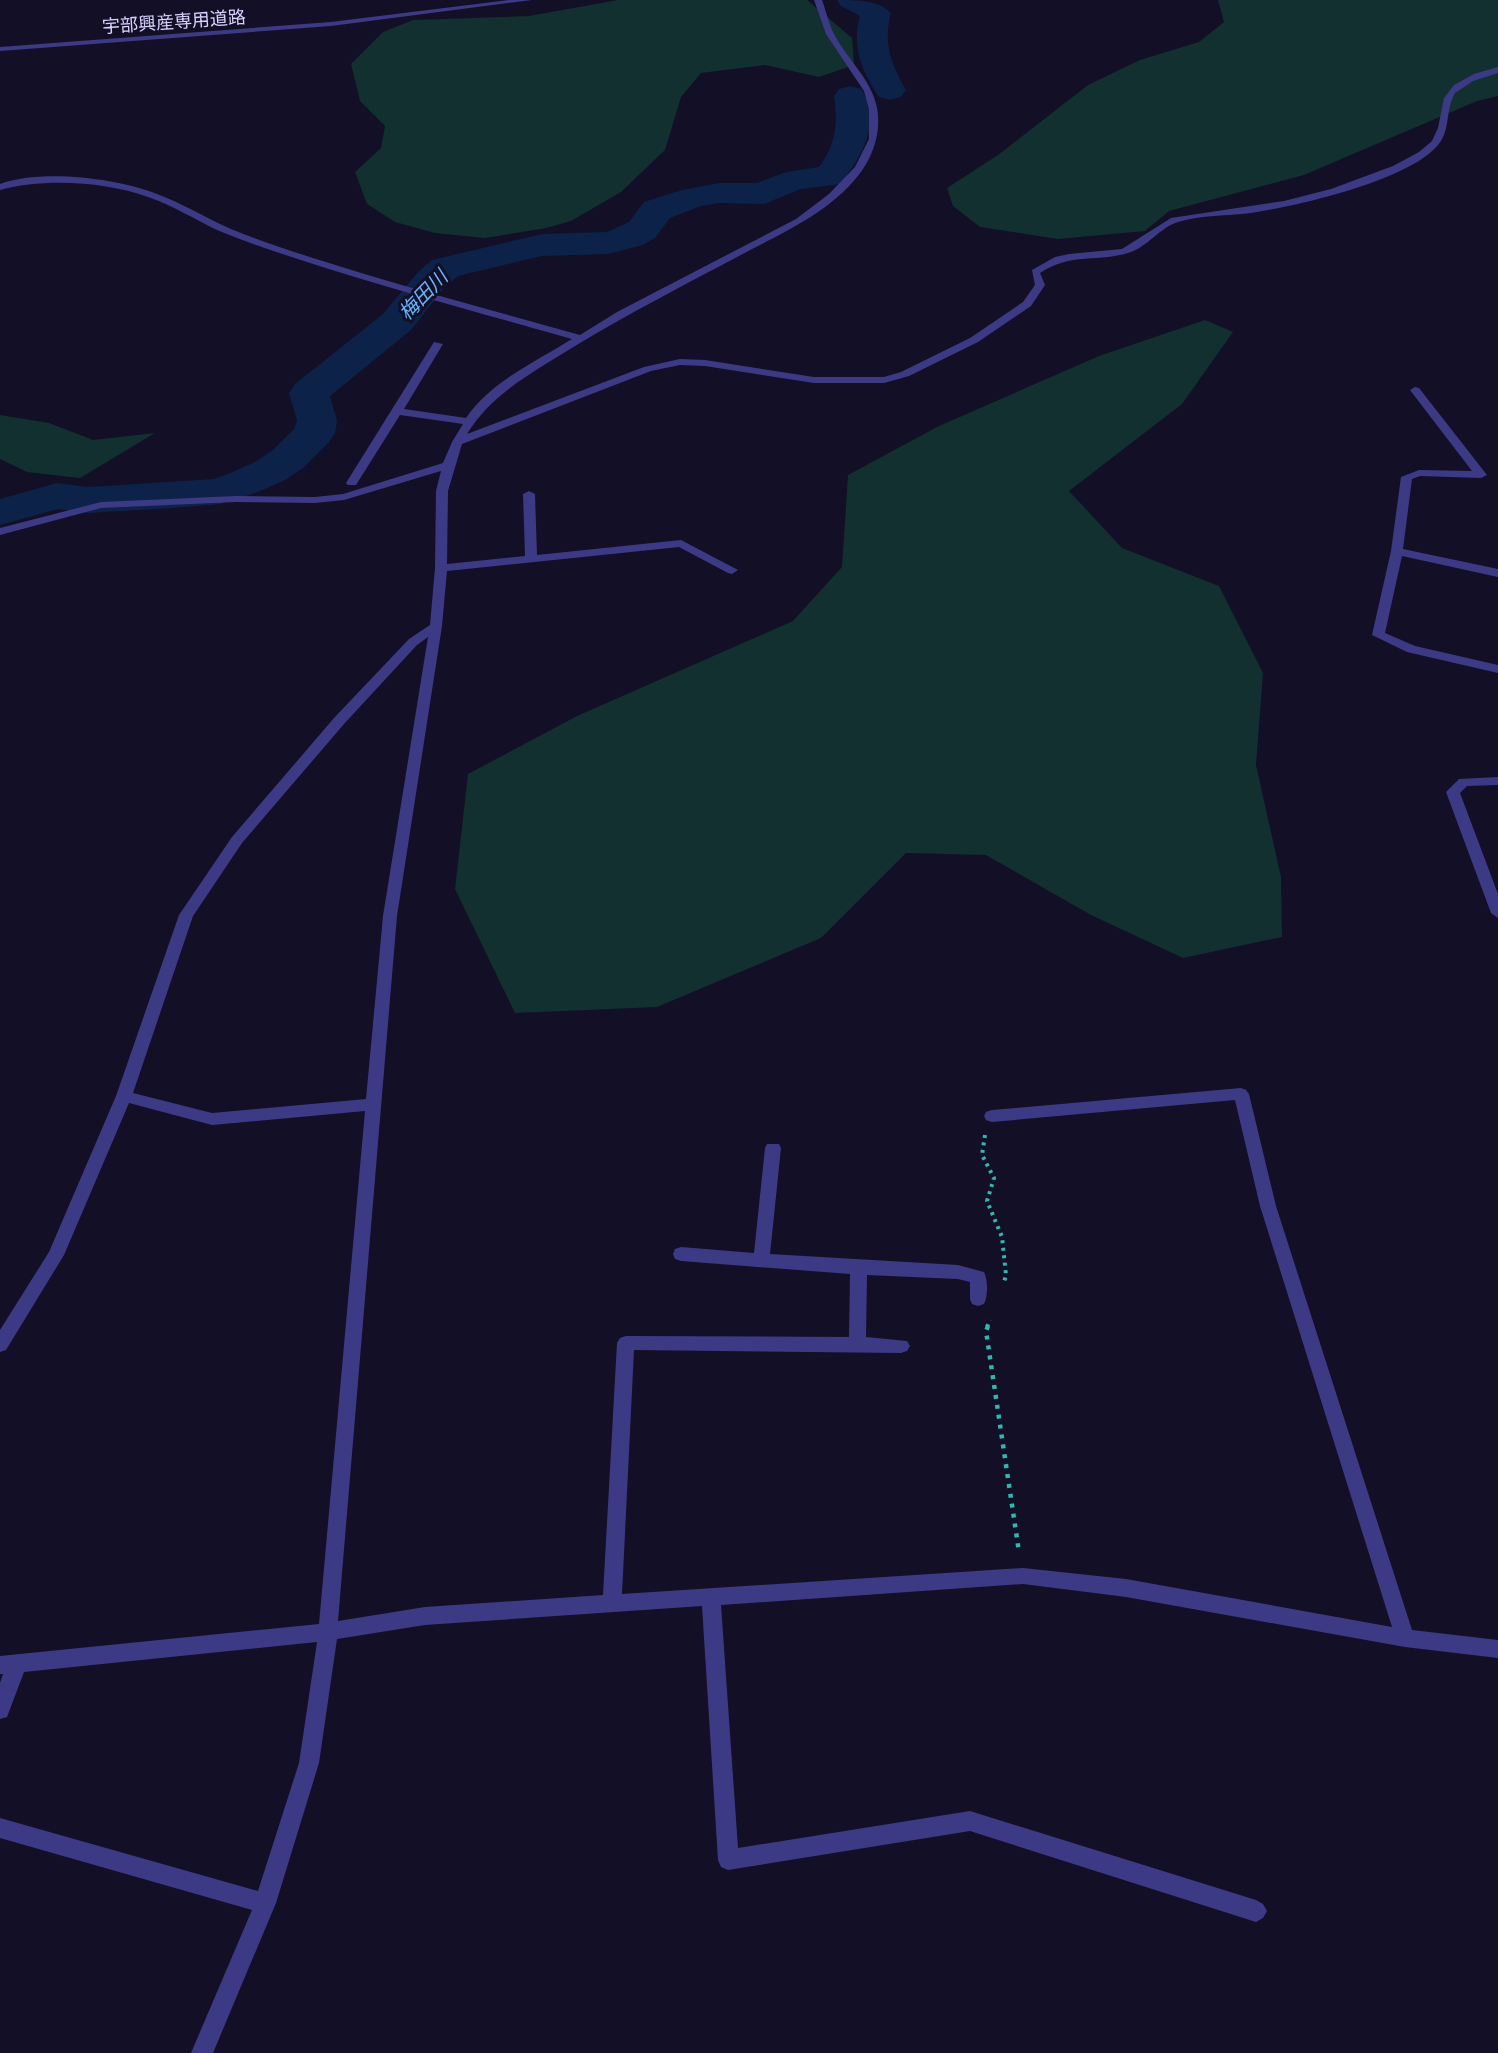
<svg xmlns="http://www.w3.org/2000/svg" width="1498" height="2053" viewBox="0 0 1498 2053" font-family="Figtree,'Noto Sans JP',sans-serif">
<rect width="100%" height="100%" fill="#130f26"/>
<!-- green -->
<path fill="#12302f" d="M618,0H807L852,38L854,65L819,77L765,65L701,73L681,97L665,150L621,192L571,221L546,228L485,238L435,233L395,222L367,204L355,172L381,148L385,126L360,101L351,64L383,32L413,20L529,16Z
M1218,0H1498V96L1477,101L1304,175L1169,211L1145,231L1058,239L980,227L953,206L947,188L998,155L1088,85L1140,60L1199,42L1224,22Z
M1205,320L1233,332L1182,404L1069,491L1122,548L1219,586L1263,673L1256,765L1281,877L1282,937L1183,958L1091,915L986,855L906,853L821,938L657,1007L515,1013L455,889L468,774L577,716L793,621L842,567L848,475L939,426L1099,356Z
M0,415L49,423L93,440L155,433L80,478L27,472L0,459Z"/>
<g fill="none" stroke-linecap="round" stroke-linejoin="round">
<!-- river -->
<path fill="#0c2248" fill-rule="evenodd" d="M837,0C856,0 879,0 891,13C883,43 891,64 906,90L901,97L890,100L879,97C862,72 851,46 860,16L841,6Z
M850,86L861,89C884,122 860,157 841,184L801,189L764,204L719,203L701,206L670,218L655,238L643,245L608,254L542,256L458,276L444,288L411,330L330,396L337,421L335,433L329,442L303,468L285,480L258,492L220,504L173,508L88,513L58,509L0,525V499L57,483L88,487L214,479L228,474L255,462L273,450L294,429L297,421L289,393L295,384L383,314L418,272L432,260L542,234L607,232L629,222L644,202L682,190L719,183H757L786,172L819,167C836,144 838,124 834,96L839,89Z"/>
<!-- path-far1 -->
<path stroke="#2fb8b0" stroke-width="4" stroke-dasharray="3 4.5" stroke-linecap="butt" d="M985,1135L982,1155L994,1178L987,1201L1002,1237L1006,1275L1004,1282
M987,1327L990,1320"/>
<!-- path -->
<path stroke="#2fb8b0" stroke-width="4.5" stroke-dasharray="4 6" stroke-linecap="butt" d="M988,1326L986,1331L1019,1552"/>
<!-- minor -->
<path fill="#3d3a85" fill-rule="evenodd" d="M509,0H532L331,26L0,51V47L331,22Z
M814,0H822C826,11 829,24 834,34C847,59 872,80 877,108C881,129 875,151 863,169C838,206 793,228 754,248C694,280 633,311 575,346C535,371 492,393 467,434L644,367L680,359L705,360L814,377H884L901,372L970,338L1023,302L1035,285L1032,270L1055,257L1069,254L1122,249L1171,218L1284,201L1331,189L1393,166L1419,152L1432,141L1438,128L1444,98L1454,85L1474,74L1498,67V73L1473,81L1455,93C1445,110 1451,130 1438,145C1408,181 1297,206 1251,213C1227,216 1201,215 1178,222C1159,228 1148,247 1128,253C1095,263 1072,252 1040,273L1045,285L1031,306L978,342L909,376L884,383H814L705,366L680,365L651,371L462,444L448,491L447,564L525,556L523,494L529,491L535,494L537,555L681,540L738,570L732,574L728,573L679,547L447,571L442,626L397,916L338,1621L425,1607L603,1595L617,1343L620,1338L626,1336L849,1337L850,1274L681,1261L675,1259L673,1254L675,1249L681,1247L754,1253L765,1148L767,1144H779L781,1148L770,1254L958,1265L984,1272C988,1280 988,1296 984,1304L978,1306L972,1304L970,1299V1282L958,1279L867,1275L866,1337L907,1341L910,1346L907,1351L901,1353L634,1350L622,1594L1023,1568L1126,1579L1392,1627L1260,1206L1235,1100L992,1122L986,1120L984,1116L986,1112L992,1110L1241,1088L1246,1090L1249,1094L1276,1206L1412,1630L1498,1640V1658L1405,1647L1126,1597L1023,1584L721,1605L738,1848L970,1811L1256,1900L1263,1904L1267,1911L1263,1918L1256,1922L970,1831L728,1870L721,1867L718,1860L702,1606L425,1625L337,1639L319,1763L276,1903L213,2053H191L252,1910L0,1838V1818L258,1891L299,1763L317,1642L24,1672L7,1717L0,1719V1683L3,1674H0V1656L319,1624L365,1111L212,1125L129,1103L64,1255L6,1350L0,1352V1330L49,1252L116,1096L179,915L232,837L334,718L409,639L430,625L435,568L436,491L441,471L344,500L315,503L236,502L101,508L0,535V528L101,502L236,496L315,497L343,494L443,463L452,442L463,424L400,415L356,485H348L346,483L434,342L443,344L404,409L466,418C490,382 537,361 572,339C484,314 394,290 307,262C276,252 246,242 217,230C194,219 172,205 148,197C105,181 43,178 0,190V184C41,169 116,178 157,194C182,203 206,218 231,229C258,240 285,249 313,258C401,286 490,310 580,335L617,312L796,219L829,194L855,167L869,139V109L864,91L826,34ZM428,637L383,916L366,1099L212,1113L133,1093L193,916L242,843L344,724L417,645Z
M1415,387L1419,388L1487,475L1481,478L1420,476L1412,479L1403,549L1498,569V577L1402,556L1385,633L1415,646L1498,665V673L1407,652L1372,635L1391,551L1401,477L1419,470L1472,471L1410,390Z
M1498,777V785L1467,786L1460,793L1498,894V918L1491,913L1446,792L1459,779Z"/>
</g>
<g text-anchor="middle" stroke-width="6" stroke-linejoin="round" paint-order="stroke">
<!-- far-street labels -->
<g font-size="18" fill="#d9d4ff" stroke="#130f26">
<text transform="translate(174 22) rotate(-4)" y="6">宇部興産専用道路</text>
</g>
<!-- far-water labels -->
<g font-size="20" font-style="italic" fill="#62b6ff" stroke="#130f26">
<text transform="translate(423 295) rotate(-46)" y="7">梅田川</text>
</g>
</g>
</svg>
